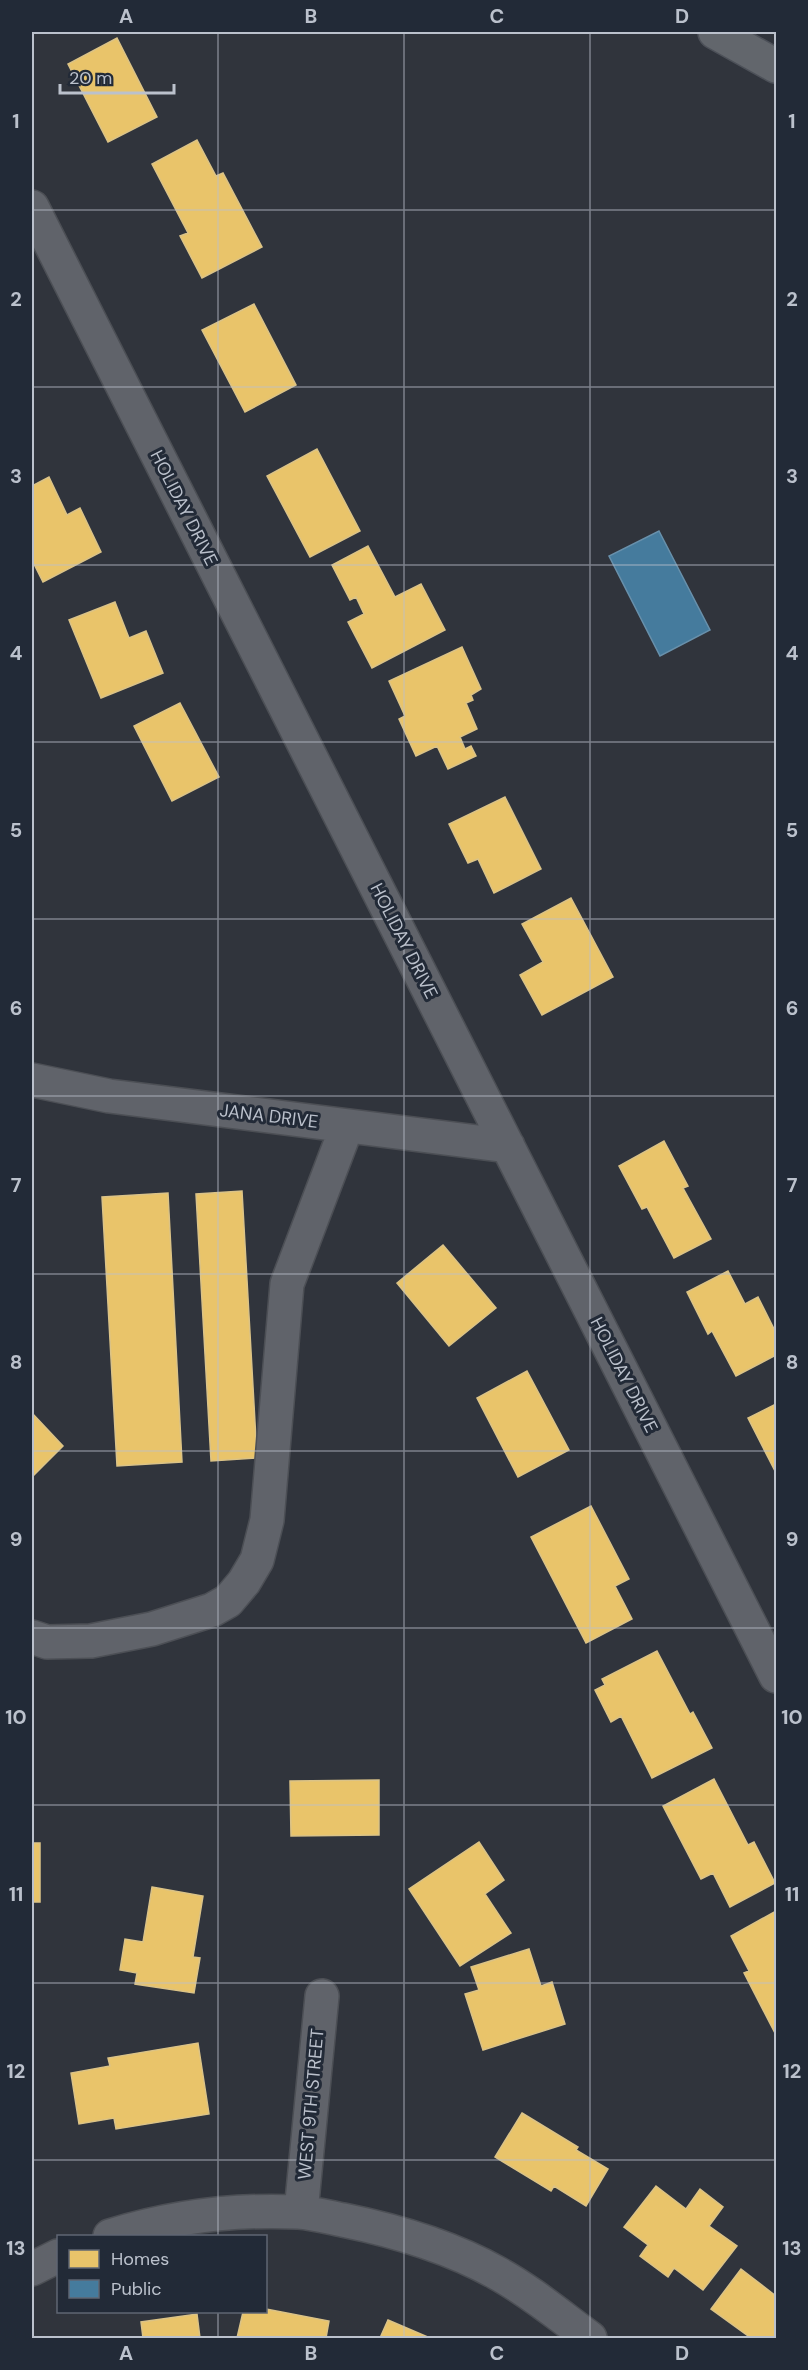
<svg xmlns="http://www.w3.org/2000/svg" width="808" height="2370" viewBox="0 0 808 2370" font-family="'DM Sans',sans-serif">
<rect width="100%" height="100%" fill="#30343c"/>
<!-- homes -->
<path fill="#e9c46a" stroke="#dbc387" stroke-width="1.5" d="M117,38L157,117L108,142L68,64Z
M197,140L216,176L223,173L262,247L202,278L180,236L188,233L152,164Z
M254,304L296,385L245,412L202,330Z
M317,449L360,531L310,557L267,476Z
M49,477L67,515L80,508L101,552L43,582L32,560V486Z
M368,546L395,597L421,584L445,630L372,668L348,622L364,614L356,597L350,600L332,565Z
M115,602L129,638L146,631L163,673L101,698L69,620Z
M462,647L481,689L471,695L473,700L466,703L477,729L460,737L465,749L471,746L476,756L448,769L437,746L416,756L399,719L405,716L389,681Z
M180,703L219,777L172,801L134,726Z
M505,797L541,869L494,893L478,859L468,863L449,824Z
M571,898L613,977L542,1015L520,975L543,962L522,924Z
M664,1141L688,1186L683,1188L711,1239L674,1258L647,1207L642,1209L619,1166Z
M242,1191L257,1458L211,1461L196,1194Z
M168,1193L182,1462L117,1466L102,1197Z
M443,1245L496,1308L449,1346L397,1283Z
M728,1271L745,1304L758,1297L776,1333V1355L736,1376L712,1331L708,1334L687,1292Z
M527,1371L569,1450L518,1477L477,1398Z
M776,1404V1473L748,1418Z
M32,1413L63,1446L32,1477Z
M591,1506L629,1579L615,1586L632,1619L586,1643L531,1537Z
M657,1651L690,1714L693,1712L712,1748L652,1778L621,1716L611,1722L595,1690L605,1685L602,1679Z
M714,1779L748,1845L754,1842L775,1883L730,1907L713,1873L701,1879L663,1806Z
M379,1780V1835L291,1836L290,1781Z
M479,1842L504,1880L485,1894L511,1933L460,1966L409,1889Z
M32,1843H40V1902H32Z
M152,1887L203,1896L193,1957L200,1958L194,1993L135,1984L137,1973L120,1970L125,1939L143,1942Z
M776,1911V2035L744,1973L749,1971L731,1936Z
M529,1949L541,1986L552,1982L565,2024L483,2050L465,1994L479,1990L471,1967Z
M198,2043L209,2114L116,2129L114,2118L79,2124L71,2073L110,2066L108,2058Z
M522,2113L578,2147L576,2150L608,2169L586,2206L554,2186L551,2191L495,2157Z
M656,2186L686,2209L700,2189L723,2207L709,2226L737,2246L703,2290L674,2268L668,2277L640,2256L648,2245L624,2227Z
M741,2269L776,2296V2338H751L711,2309Z
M266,2309L329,2321L326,2338H237L243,2312H266Z
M197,2314L200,2338H143L141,2322Z
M388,2320L430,2338H380Z"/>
<!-- public -->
<path fill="#457b9d" stroke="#6890ab" stroke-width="1.5" d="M659,531L710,630L660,656L609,556Z"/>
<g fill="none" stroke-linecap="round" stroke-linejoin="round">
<!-- minor casing -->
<g stroke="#4c4f55" stroke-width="36">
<path id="minor" d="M32,207L776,1676
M32,1080L109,1096L508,1146
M32,1637L47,1642L91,1641L152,1629L212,1610L228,1601L244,1582L257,1560L267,1520L287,1284L347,1126
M301,2212L322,1996
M110,2236C171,2217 234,2209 298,2212C313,2213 328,2217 343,2220C397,2231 449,2246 497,2273C530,2291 560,2316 590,2338
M32,2269L58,2256"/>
</g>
<!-- major casing -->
<g stroke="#4d5159" stroke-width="36">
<path id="major" d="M715,32L776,66"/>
</g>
<!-- minor -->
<use href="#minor" stroke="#60636a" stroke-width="33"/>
<!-- major -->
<use href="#major" stroke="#62666c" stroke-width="33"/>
</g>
<!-- grid -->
<path fill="none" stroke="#bbc1cc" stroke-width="1.5" stroke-opacity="0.55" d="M218,32V2236M404,32V2338M590,32V2338M32,210H776M32,387H776M32,565H776M32,742H776M32,919H776M32,1096H776M32,1274H776M32,1451H776M32,1628H776M32,1805H776M32,1983H776M32,2160H776M218,2312V2338"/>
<g text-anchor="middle" stroke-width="6" stroke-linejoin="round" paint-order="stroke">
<!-- street labels -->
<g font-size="18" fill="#bbc1cc" stroke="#222a37">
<text transform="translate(184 508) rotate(63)" y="6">HOLIDAY DRIVE</text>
<text transform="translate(404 941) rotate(63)" y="6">HOLIDAY DRIVE</text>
<text transform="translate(269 1116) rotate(7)" y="6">JANA DRIVE</text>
<text transform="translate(624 1375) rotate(63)" y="6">HOLIDAY DRIVE</text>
<text transform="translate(311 2104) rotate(-85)" y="6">WEST 9TH STREET</text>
</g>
</g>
<!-- border -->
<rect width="808" height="2370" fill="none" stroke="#222a37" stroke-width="66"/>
<!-- legend -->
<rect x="57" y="2235" width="210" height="78" fill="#222a37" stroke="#5f6673" stroke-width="1.5"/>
<rect x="69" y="2250" width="30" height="18" fill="#e9c46a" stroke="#5f6673" stroke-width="1.5"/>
<text x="111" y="2265" font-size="18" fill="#bbc1cc">Homes</text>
<rect x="69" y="2280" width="30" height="18" fill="#457b9d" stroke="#5f6673" stroke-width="1.5"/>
<text x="111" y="2295" font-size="18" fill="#bbc1cc">Public</text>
<!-- scale -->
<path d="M60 84v9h114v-9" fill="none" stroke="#bbc1cc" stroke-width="3"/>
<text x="69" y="84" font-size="18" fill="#bbc1cc" stroke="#222a37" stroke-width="4.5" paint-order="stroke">20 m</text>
<rect x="33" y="33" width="742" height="2304" fill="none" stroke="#bbc1cc" stroke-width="2"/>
<g font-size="20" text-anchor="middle" font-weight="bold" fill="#bbc1cc">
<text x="126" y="23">A</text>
<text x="311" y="23">B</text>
<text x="497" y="23">C</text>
<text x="682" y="23">D</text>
<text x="16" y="128">1</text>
<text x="792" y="128">1</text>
<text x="16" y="306">2</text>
<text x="792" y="306">2</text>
<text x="16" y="483">3</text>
<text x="792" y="483">3</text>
<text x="16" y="660">4</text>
<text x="792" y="660">4</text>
<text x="16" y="837">5</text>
<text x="792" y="837">5</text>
<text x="16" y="1015">6</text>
<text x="792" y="1015">6</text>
<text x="16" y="1192">7</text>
<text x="792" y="1192">7</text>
<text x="16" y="1369">8</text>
<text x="792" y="1369">8</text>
<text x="16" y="1546">9</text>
<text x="792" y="1546">9</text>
<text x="16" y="1724">10</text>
<text x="792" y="1724">10</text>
<text x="16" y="1901">11</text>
<text x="792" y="1901">11</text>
<text x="16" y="2078">12</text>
<text x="792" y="2078">12</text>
<text x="16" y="2255">13</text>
<text x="792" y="2255">13</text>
<text x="126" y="2360">A</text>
<text x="311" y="2360">B</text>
<text x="497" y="2360">C</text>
<text x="682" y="2360">D</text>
</g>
</svg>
